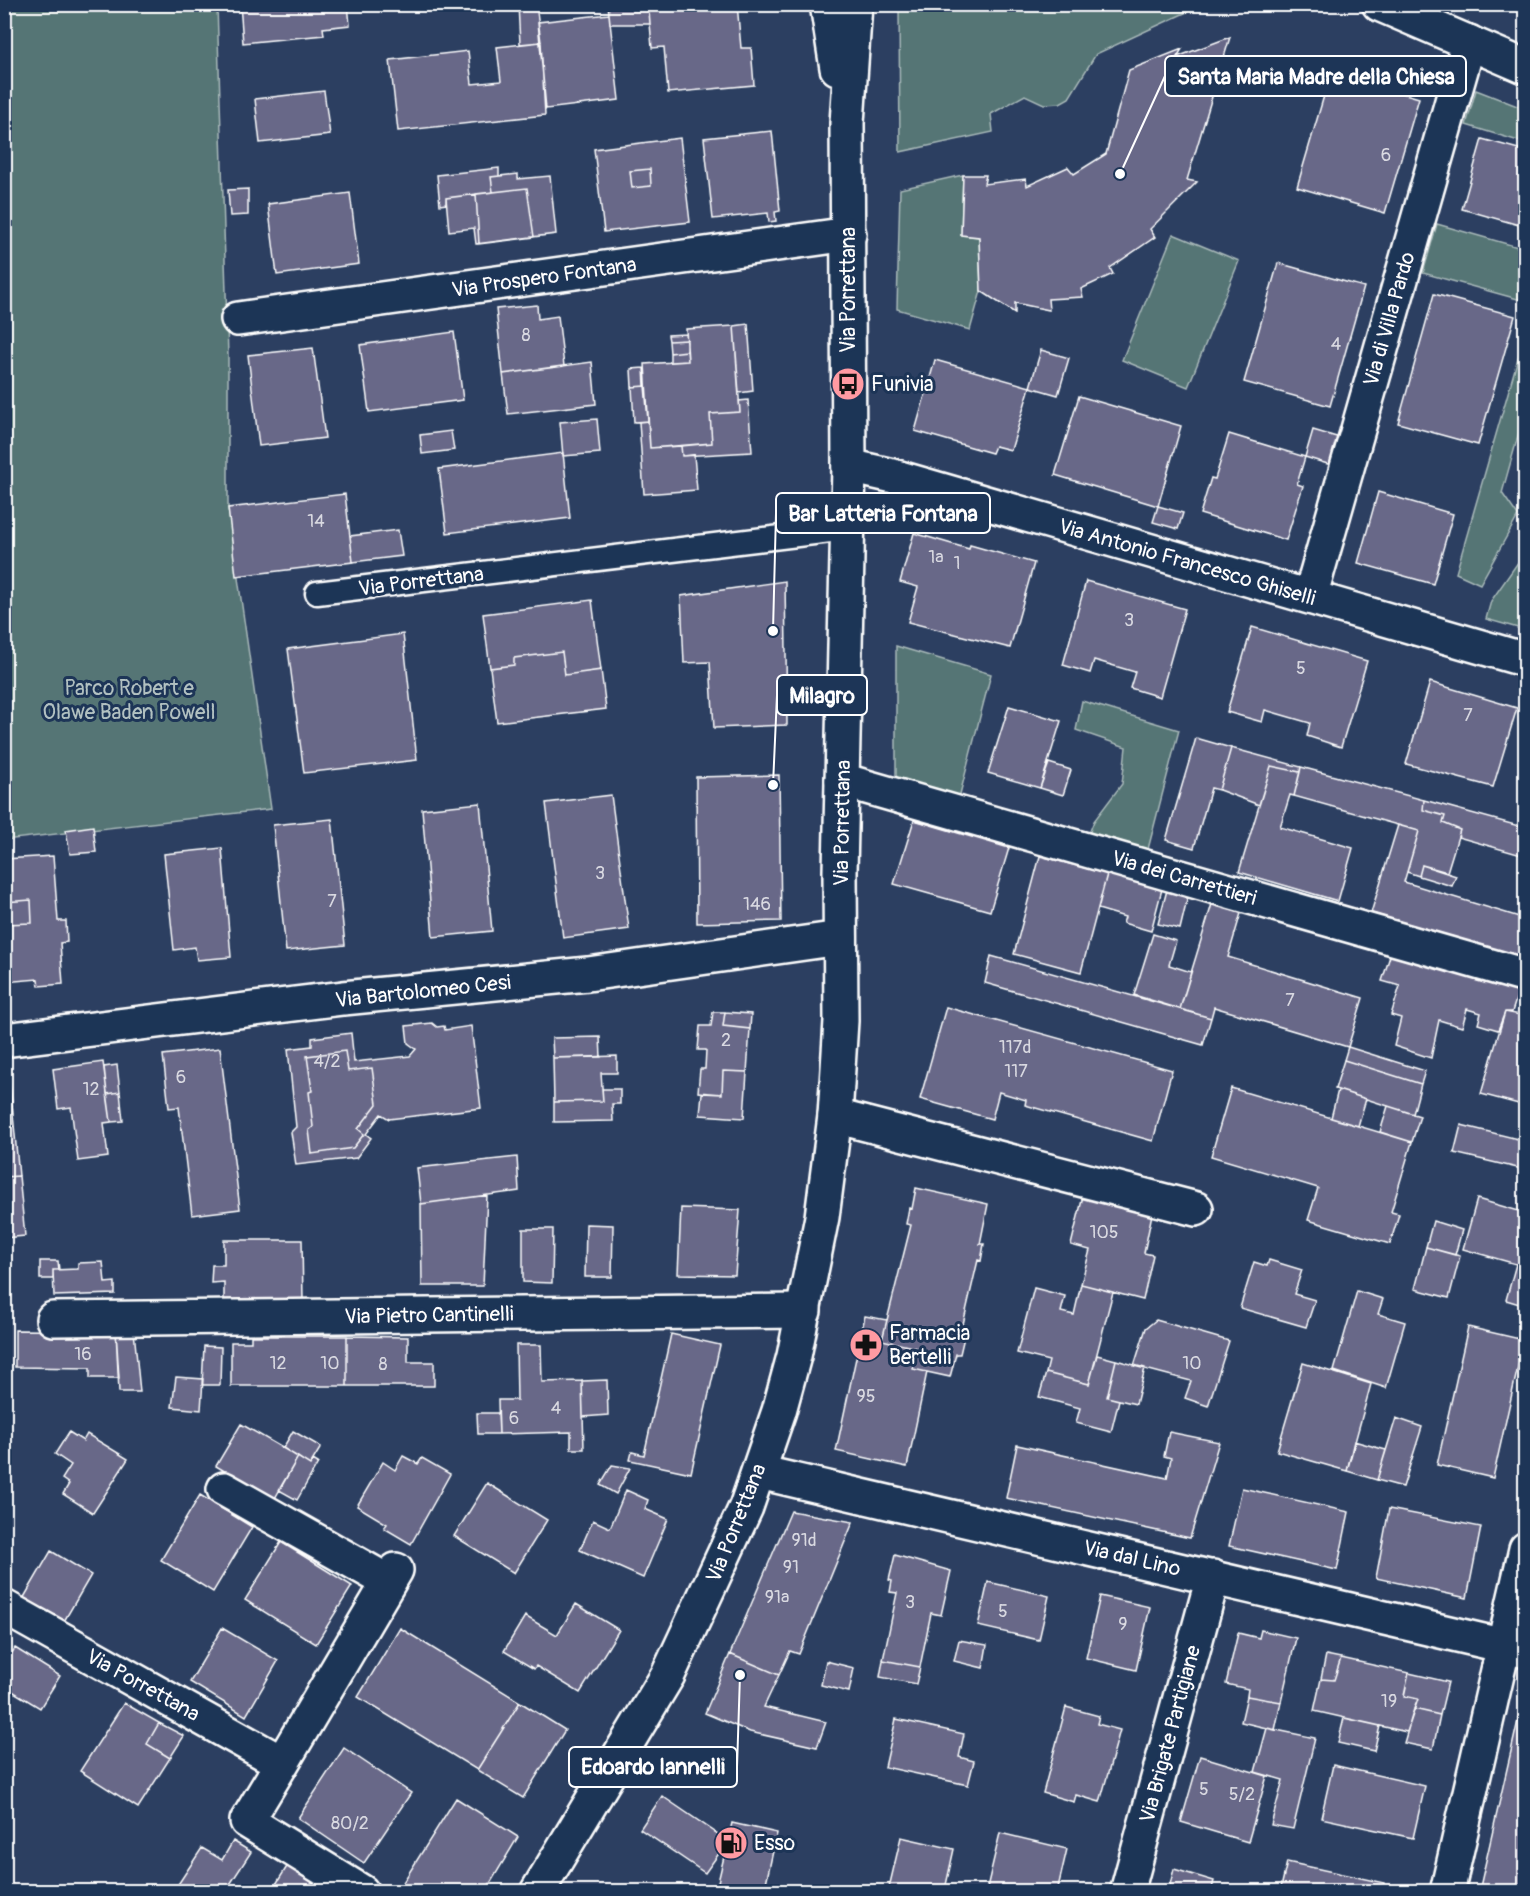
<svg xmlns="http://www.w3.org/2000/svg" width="1530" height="1896" viewBox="0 0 1530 1896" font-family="Pangolin,sans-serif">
<rect width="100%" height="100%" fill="#2c3f61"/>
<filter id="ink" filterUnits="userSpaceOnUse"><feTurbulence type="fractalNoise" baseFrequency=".0167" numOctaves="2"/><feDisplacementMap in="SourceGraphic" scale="12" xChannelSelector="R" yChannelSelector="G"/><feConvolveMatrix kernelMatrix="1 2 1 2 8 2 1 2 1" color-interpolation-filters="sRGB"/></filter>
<g filter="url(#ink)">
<!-- green -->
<path fill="#547575" stroke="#aababa" stroke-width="1.5" d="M4,5H217L228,356V508L271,809L5,840Z
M899,5V4L1202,5L1096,54L1069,98L1060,103L1044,104L1025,95L991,114L993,132L900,152Z
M1476,90L1525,109V143L1466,125Z
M963,175L961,235L979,237L981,291L970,330L897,309L900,189Z
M1437,224L1525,249V301L1423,273Z
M1173,234L1239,261L1188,387L1122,360Z
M1525,334V411L1502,493L1518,516L1480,584L1456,573Z
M1521,558L1525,561V630L1486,619L1491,601Z
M896,646L991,674L959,798L896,779Z
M1082,701L1179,730L1147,853L1088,836L1094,821L1122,784L1126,747L1076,730Z"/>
<!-- building -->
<path fill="#686788" stroke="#fff" stroke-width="1.5" d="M240,4H348L350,25L323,28L324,35L243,43Z
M518,4H536L541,42L520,44Z
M608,4H684V8L649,11L650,24H610Z
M721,4H737L741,48H751L754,85L668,93L664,47L652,48L649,11Z
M609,14L619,100L546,109L538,22Z
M1230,37L1187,180L1197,182L1150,229L1155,237L1110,268L1113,274L1081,289L1083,297L1048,299L1049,310L1015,303V313L981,291L979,237L961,235L963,175H986L984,184L1026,179L1027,186L1068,167L1074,174L1106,154L1129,70L1182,49L1177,57Z
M541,42L545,115L398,131L390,60L468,51L472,84L501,81L497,47Z
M1331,72L1419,98L1385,213L1297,187Z
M324,91L330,135L260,143L255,99Z
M772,131L780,211L775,212L776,221L769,222L768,213L713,219L704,138Z
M680,138L690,222L604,232L594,149Z
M1482,139L1526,151V227L1462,209Z
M499,168V176L491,177L493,192L446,198V204L440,205L437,175Z
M650,169L651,186L632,188L630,171Z
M518,174V179L550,176L556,234L476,244L474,228L449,231L446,198L493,192L491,177Z
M527,188L534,237L479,244L476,194Z
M248,189V215L230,216L228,190Z
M350,193L359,264L277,275L268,204Z
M1278,263L1364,287L1330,406L1244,382Z
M1434,294L1515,316L1478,445L1398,423Z
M537,305L538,319L558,316L564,366L503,374L496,309Z
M748,324L753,391L739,393L734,326Z
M734,326L740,412L710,414L712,443L650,448L645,364L688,361L686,329Z
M454,332L463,400L369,412L360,345Z
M686,334L687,340L669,341L668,335Z
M687,340V351L670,353L669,341Z
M313,348L325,438L259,446L248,355Z
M1041,350L1069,358L1058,395L1030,387Z
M687,351L688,361L670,362V353Z
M935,360L1030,387L1011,450L995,446L992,453L915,431Z
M592,362L596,404L508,414L503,374Z
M644,368L645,386L632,387L631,369Z
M645,386L648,421L634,422L632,387Z
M1079,396L1181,426L1158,506L1055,475Z
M748,400L752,452L682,456L681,446L712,443L710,414L740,412L739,401Z
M597,419L600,453L563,456L560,422Z
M648,421L650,448L681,446L682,456L694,455L697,490L644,494L639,422Z
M1313,430L1340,438L1331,465L1305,457Z
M451,431L454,450L422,454L420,435Z
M1229,434L1305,457L1297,484L1303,486L1286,540L1200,514L1211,478L1215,479Z
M563,453L570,518L447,533L439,469Z
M1378,492L1453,514L1433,584L1358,563Z
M345,494L353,562L236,576L228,508Z
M1158,506L1183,513L1178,529L1153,522Z
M398,530L402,556L353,562L350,536Z
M914,533L969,549L970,545L1034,563L1010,648L908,622L918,587L900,582Z
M785,581L787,725L714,728L710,662L684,663L681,596Z
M1086,581L1185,609L1160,697L1130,688L1135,672L1094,660L1090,673L1063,665Z
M592,600L601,670L565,675L562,652L514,658V665L490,668L483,614Z
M1252,627L1367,661L1341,747L1307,736L1310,723L1265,710L1262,722L1227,712Z
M403,634L417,760L304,773L288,649Z
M562,652L565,675L601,670L606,709L497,722L490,668L514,665V658Z
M1430,682L1517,708L1493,787L1406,764Z
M1009,706L1061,721L1040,788L988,773Z
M1196,738L1231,748L1219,790L1211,788L1194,848L1166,840Z
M1231,748L1301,767L1300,772L1271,766L1259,805L1219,790Z
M1049,763L1071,770L1063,795L1040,788Z
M1271,766L1300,772L1294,796L1290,795L1280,827L1353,848L1338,901L1239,872Z
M1301,767L1424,800L1423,810L1445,816L1443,823L1460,830L1447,872L1422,865L1419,876L1407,872L1419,831L1294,796Z
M779,775L781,921L697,923L696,777Z
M611,795L629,929L563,938L546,803Z
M1424,800L1526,828V865L1525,856L1458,837L1460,830L1443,823L1445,816L1423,810Z
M480,803L492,931L433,937L422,809Z
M332,819L345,945L286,951L273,825Z
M914,820L1009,848L990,911L894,884Z
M1398,825L1419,831L1404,882L1526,919V958L1371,913Z
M93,826L96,852L70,854L66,830Z
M222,848L231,957L197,960L195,947L174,950L164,854Z
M53,856L58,921H66L67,942L60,943L63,984L39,986L38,979L4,982V859Z
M1040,856L1107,874L1081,972L1014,954Z
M1422,865L1456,876L1452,886L1419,876Z
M1107,874L1162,889L1151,931L1123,923L1125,917L1098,909Z
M1167,890L1188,896L1180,929L1158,924Z
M31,900L32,923L4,924V902Z
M1212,904L1241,913L1228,957L1363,998L1348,1047L1214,1007L1211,1018L1180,1009Z
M1153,934L1176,941L1169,965L1191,972L1180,1009L1134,995Z
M1391,953L1519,990L1512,1012H1505L1498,1030L1478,1024L1481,1013L1467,1009L1462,1027L1439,1020L1431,1058L1394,1046L1401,1018L1391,1015L1400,986L1382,981Z
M991,956L1211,1018L1203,1045L985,983Z
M946,1007L1172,1070L1153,1141L1025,1105L1026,1100L999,1092L992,1119L920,1099Z
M713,1012H725L723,1026L750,1029L747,1072L723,1071L722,1094L698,1092L700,1069H705L706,1050H698L700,1026H711Z
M725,1012L751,1014L750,1029L723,1026Z
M1505,1012L1526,1016V1106L1481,1094Z
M432,1023L437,1027L444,1026L445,1030L471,1026L481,1108L389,1119L381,1114L366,1134L371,1138L356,1158L296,1165L291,1132L296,1127L288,1049L312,1046V1038L351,1033L354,1062L410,1056L416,1049L408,1043L406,1026Z
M600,1037L601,1057L553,1058L552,1038Z
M1348,1047L1425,1071L1421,1084L1344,1060Z
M220,1048L240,1209L192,1215L179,1107L169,1108L163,1055Z
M345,1051L348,1071L372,1068L377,1104L358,1129L364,1134L353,1148L312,1154L309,1130L313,1127L309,1092L312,1091L307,1056Z
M617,1056V1073H601L603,1101L554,1102L553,1058Z
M1344,1060L1421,1084L1413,1114L1335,1089Z
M103,1062L111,1122L104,1123L108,1157L78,1161L71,1107L58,1109L53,1069Z
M117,1065L120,1092L107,1094L104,1067Z
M723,1071L747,1072L744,1118L700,1115L702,1093L722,1094Z
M9,1073L19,1176L4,1177V1074Z
M1231,1088L1412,1142L1391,1212L1399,1214L1390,1244L1308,1220L1318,1188L1211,1156Z
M602,1089H620V1104H612L613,1121L554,1122V1102L603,1101Z
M1338,1090L1366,1099L1358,1126L1331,1118Z
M120,1092L123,1121L111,1122L107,1094Z
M1388,1106L1420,1116L1412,1142L1380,1132Z
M1461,1125L1526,1141V1170L1454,1153Z
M517,1157L519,1191L421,1204L417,1168Z
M19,1176L25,1236L4,1238V1177Z
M916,1188L988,1204L980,1244H984L981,1261L978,1260L960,1337H964L960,1354H956L950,1377L913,1369L917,1348L882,1340L911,1225L906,1224L909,1208L912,1209Z
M487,1195L483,1286H422L421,1204Z
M1083,1196L1152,1214L1144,1253L1153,1255L1143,1300L1081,1284L1090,1250L1071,1245Z
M1477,1199L1526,1213V1306L1506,1300L1516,1264L1463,1249Z
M681,1208L740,1210L735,1275L678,1274Z
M1433,1221L1462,1230L1455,1255L1426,1247Z
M586,1224L613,1225L612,1277H585Z
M523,1229H553L552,1283L523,1282Z
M224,1240H302L303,1302H224V1282L211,1283L212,1265H224Z
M1426,1247L1460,1256L1449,1298L1415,1289Z
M1269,1260L1302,1270L1294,1294L1315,1300L1306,1327L1240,1308L1254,1262L1267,1266Z
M40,1261H58L59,1270H53V1279H40Z
M103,1262L105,1283L115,1282V1294L54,1296L53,1270L78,1269V1263Z
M1081,1284L1113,1292L1089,1384L1046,1373L1049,1361L1017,1353L1034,1288L1065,1296L1061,1312L1074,1315Z
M1357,1291L1383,1299L1378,1314L1405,1322L1386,1388L1334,1371Z
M865,1316L887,1320L882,1340L917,1348L913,1369L927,1372L907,1467L836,1451Z
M1156,1320L1229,1341L1208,1406L1185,1398L1191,1381L1134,1366L1146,1328Z
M1468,1327L1524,1340L1493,1478L1437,1465Z
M15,1330L116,1331L119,1378H90V1368L15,1367Z
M116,1331H134L140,1392H119Z
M671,1334L720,1345L691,1473L630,1460L632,1452L644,1455Z
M251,1336H347V1386H231V1342H251Z
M347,1336L408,1337V1362H434V1386H347Z
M516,1345H541L542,1382L582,1381L584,1449H571V1432L499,1434L498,1400H517Z
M204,1346L221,1347L220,1385H202Z
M1097,1355L1116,1360L1107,1397L1119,1400L1111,1432L1076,1423L1080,1408L1039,1397L1046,1373L1089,1384Z
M1116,1360L1145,1368L1136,1404L1107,1397Z
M1303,1363L1371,1384L1347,1471L1277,1451Z
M176,1377L203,1379L201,1410L172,1407Z
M607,1380L608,1415L583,1417L582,1381Z
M477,1413H498L499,1434H478Z
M1396,1418L1422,1427L1403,1487L1377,1480Z
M241,1424L298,1457L274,1500L216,1466Z
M293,1431L321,1447L310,1465L283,1448Z
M69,1432L83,1441L87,1434L128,1459L93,1513L63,1494L69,1484L62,1479L71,1465L55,1454Z
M1169,1432L1219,1442L1190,1538L1006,1498L1017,1445L1167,1478L1171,1458L1164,1456Z
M1354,1441L1386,1450L1377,1480L1347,1471Z
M403,1456L418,1464L422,1458L450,1474L411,1544L384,1528L387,1524L357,1506L383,1462L395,1470Z
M298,1457L310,1465L313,1460L318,1463L297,1500L279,1490Z
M612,1465L630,1468L616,1494L600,1485Z
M487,1483L547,1520L514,1573L454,1536Z
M1242,1488L1349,1512L1337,1570L1229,1546Z
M626,1490L648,1500L645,1509L668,1519L643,1578L580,1550L593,1520L610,1528Z
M200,1495L252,1527L213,1592L161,1560Z
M1389,1509L1481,1527L1467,1598L1376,1578Z
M791,1511L853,1522L799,1654L790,1651L779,1675L730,1654Z
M281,1542L352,1586L316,1644L245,1600Z
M51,1551L91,1575L63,1623L23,1599Z
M895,1555L951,1571L941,1615L931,1613L920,1667L883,1660L897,1593L890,1592L892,1581L889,1580Z
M988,1582L1049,1596L1039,1640L978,1626Z
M1100,1596L1150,1607L1136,1670L1086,1658Z
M576,1604L619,1630L580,1693L536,1666L534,1669L504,1651L525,1616L557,1635Z
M222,1628L278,1661L246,1716L190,1682Z
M400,1628L520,1702L477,1770L358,1697Z
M1261,1630L1296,1638L1281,1702L1247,1696L1248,1689L1226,1684L1238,1633L1259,1638Z
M959,1640L987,1645L983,1668L954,1661Z
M15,1648L60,1676L40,1708L4,1686V1665Z
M730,1654L779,1675L764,1707L826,1722L817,1747L750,1732L705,1713Z
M1326,1655L1341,1658L1334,1680L1321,1679Z
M1341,1658L1409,1673L1404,1696L1418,1699L1407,1732L1314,1711L1321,1679L1334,1680Z
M883,1660L920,1667L916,1684L880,1677Z
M826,1661L854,1668L849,1692L821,1685Z
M1409,1673L1448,1682L1440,1715L1414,1709L1418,1699L1404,1696Z
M1525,1690L1526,1892H1497L1480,1887Z
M1247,1696L1281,1702L1275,1730L1241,1722Z
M520,1702L565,1730L523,1798L477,1770Z
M124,1703L159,1723L147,1744L170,1758L138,1808L80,1771Z
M1066,1707L1099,1716L1097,1724L1120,1730L1100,1802L1076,1795L1074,1802L1043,1793Z
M1414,1709L1440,1715L1433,1749L1404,1743Z
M1344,1718L1380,1726L1374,1751L1338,1743Z
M896,1719L964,1734L959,1757L974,1761L968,1785L885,1767Z
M159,1723L184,1736L170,1758L147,1744Z
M1267,1728L1315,1738L1293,1829L1271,1825L1283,1780L1255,1772Z
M344,1748L411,1793L364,1863L298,1818Z
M1200,1756L1267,1776L1248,1842L1181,1822Z
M1333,1765L1425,1786L1413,1838L1321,1818Z
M662,1796L728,1841L705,1873L640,1829Z
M456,1798L518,1837L485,1892H397Z
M732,1823L777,1833L764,1892L718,1882Z
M1000,1833L1067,1849L1057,1892H986Z
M901,1837L954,1849L946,1885L973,1892H888Z
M233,1841L251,1852L225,1892H173L202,1848L222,1860Z
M1287,1862L1384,1883L1382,1892H1280Z
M288,1865L330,1892H271Z
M1174,1869L1214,1881L1211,1892H1168Z"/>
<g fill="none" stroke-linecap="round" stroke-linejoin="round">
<!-- lane casing -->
<g stroke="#fff" stroke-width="27">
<path id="lane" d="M317,593L847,529"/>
</g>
<!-- street casing -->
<g stroke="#fff" stroke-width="38">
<path id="street" d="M238,319L849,234
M849,466L893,476L1526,660
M1310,597L1469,42
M842,780L1526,976
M4,1040L343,998L588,974L840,938
M835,1116L1196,1209
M53,1319L804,1311
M759,1472L1526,1651
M224,1489L389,1582
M4,1607L282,1763L247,1821L362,1892
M282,1763L396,1570
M1127,1892L1213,1577
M1447,1892L1526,1549"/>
</g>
<!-- secondary casing -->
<g stroke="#fff" stroke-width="38">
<path id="secondary" d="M1379,4L1526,67"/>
</g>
<!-- primary casing -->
<g stroke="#fff" stroke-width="38">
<path id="primary" d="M827,4L837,68
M537,1892L668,1675L746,1507L779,1411L794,1356L822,1217L835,1116L841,1021L840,872L849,466L847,123L855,4"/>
</g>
<!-- lane -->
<use href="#lane" stroke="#1d3557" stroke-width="22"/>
<!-- street -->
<use href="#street" stroke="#1d3557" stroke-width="33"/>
<!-- secondary -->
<use href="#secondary" stroke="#1d3557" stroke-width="33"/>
<!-- primary -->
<use href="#primary" stroke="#1d3557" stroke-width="33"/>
</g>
</g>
<!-- icons -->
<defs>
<g id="bus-disc" transform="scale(1.725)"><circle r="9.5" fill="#ff9aa2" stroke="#1d3557"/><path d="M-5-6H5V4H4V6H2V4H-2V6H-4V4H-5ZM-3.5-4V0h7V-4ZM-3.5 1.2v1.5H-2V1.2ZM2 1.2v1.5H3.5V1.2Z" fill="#111"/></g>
<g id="pharmacy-disc" transform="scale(1.725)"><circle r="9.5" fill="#ff9aa2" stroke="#1d3557"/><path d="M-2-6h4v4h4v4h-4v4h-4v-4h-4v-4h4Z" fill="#111"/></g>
<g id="fuel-disc" transform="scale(1.725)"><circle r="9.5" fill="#ff9aa2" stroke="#1d3557"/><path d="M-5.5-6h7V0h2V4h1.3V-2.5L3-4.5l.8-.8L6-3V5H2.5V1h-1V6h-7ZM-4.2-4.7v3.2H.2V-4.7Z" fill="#111"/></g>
</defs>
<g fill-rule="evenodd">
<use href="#bus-disc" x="848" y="384"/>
<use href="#pharmacy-disc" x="866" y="1345"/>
<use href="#fuel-disc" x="731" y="1843"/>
</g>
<g text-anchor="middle" stroke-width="6" stroke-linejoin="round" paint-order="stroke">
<!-- number labels -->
<g font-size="18" fill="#d9d9e1">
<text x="1386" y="161">6</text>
<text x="526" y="341">8</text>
<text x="1336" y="350">4</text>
<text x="316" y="527">14</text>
<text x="936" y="563">1a</text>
<text x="957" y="569">1</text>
<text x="1129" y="626">3</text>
<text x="1301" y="674">5</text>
<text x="1468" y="721">7</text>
<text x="600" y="879">3</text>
<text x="332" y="907">7</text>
<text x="757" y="910">146</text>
<text x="1290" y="1006">7</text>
<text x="726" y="1046">2</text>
<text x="1015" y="1053">117d</text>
<text x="327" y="1067">4/2</text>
<text x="1016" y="1077">117</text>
<text x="181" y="1083">6</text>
<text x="91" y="1095">12</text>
<text x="1104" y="1238">105</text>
<text x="83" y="1360">16</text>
<text x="278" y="1369">12</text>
<text x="330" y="1369">10</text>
<text x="1192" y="1369">10</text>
<text x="383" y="1370">8</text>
<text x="866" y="1402">95</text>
<text x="556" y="1414">4</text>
<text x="514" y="1424">6</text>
<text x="804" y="1546">91d</text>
<text x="791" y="1573">91</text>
<text x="777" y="1603">91a</text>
<text x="910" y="1608">3</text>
<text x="1003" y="1617">5</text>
<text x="1123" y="1630">9</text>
<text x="1389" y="1707">19</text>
<text x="1204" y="1795">5</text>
<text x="1242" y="1800">5/2</text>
<text x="350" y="1829">80/2</text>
</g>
<!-- street labels -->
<g font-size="21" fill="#fff" stroke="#1d3557">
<text transform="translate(544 277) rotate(-8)" y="7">Via Prospero Fontana</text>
<text transform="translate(848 290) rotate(-90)" y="7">Via Porrettana</text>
<text transform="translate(1389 319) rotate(-74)" y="7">Via di Villa Pardo</text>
<text transform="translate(1187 562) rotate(16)" y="7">Via Antonio Francesco Ghiselli</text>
<text transform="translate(421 581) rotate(-7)" y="7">Via Porrettana</text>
<text transform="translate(842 823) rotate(-89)" y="7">Via Porrettana</text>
<text transform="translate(1184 878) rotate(16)" y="7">Via dei Carrettieri</text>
<text transform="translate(423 991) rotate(-6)" y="7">Via Bartolomeo Cesi</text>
<text transform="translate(429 1315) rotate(-1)" y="7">Via Pietro Cantinelli</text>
<text transform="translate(736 1523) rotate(-68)" y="7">Via Porrettana</text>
<text transform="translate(1132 1558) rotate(13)" y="7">Via dal Lino</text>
<text transform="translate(143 1685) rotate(29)" y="7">Via Porrettana</text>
<text transform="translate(1170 1734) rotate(-75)" y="7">Via Brigate Partigiane</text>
</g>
<!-- poi labels -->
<g font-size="21" fill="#fff" stroke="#1d3557" text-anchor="start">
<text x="871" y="391">Funivia</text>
<text x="889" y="1340">Farmacia<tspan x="889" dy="24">Bertelli</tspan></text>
<text x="754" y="1850">Esso</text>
</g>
<!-- park labels -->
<g font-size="21" fill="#b2c1c1" stroke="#1d3557">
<text x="129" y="695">Parco Robert e<tspan x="129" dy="24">Olawe Baden Powell</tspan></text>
</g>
</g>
<!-- callouts -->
<path fill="none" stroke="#fff" stroke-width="2" d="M1120 174L1165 76M773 631L776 513M773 785L777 695M740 1675L737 1767"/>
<g fill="#fff" stroke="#1d3557" stroke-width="2">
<circle cx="1120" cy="174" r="6"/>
<circle cx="773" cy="631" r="6"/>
<circle cx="773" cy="785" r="6"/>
<circle cx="740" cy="1675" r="6"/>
</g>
<g fill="#1d3557" stroke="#fff" stroke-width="2">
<rect x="1165" y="56" width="301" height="40" rx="6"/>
<rect x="776" y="493" width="214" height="40" rx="6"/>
<rect x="777" y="675" width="90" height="40" rx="6"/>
<rect x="569" y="1747" width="168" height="40" rx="6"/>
</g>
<g font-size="22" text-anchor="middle" font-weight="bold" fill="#fff">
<text x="1316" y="84">Santa Maria Madre della Chiesa</text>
<text x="883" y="521">Bar Latteria Fontana</text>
<text x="822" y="703">Milagro</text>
<text x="653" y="1774">Edoardo Iannelli</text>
</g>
<!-- margin -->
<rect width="1530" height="1896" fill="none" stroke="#1d3557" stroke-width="24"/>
<rect x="12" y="12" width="1506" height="1872" fill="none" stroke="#fff" stroke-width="2" filter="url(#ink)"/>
</svg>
